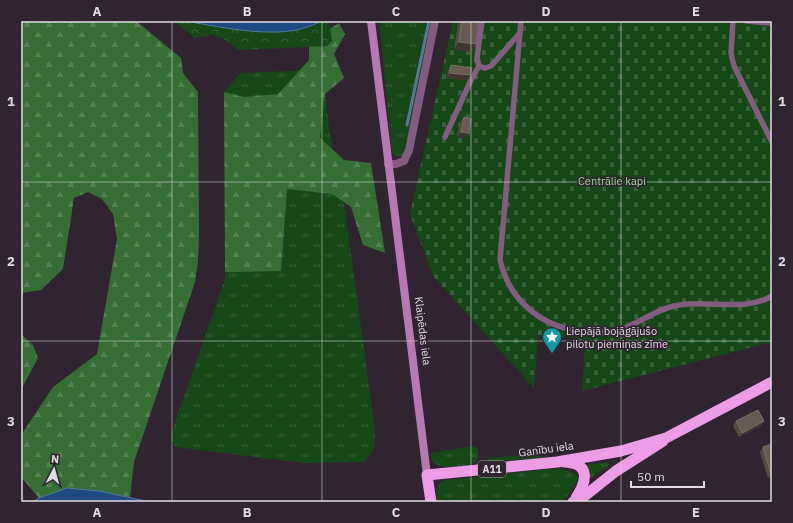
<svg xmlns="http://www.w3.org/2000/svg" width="793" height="523" viewBox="0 0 793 523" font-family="'IBM Plex Sans',sans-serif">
<defs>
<pattern id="grass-tufts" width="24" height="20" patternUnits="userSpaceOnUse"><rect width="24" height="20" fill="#164817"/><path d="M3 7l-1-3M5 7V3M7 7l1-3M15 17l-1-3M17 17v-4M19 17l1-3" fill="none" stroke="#386239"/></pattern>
<pattern id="forest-firs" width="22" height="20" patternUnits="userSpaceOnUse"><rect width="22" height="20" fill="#366d35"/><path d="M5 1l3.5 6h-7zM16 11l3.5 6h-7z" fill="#538152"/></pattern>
<pattern id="cemetery-stones" width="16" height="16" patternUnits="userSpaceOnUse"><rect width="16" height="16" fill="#164817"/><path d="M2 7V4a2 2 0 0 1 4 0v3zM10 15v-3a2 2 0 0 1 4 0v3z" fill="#386239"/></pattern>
<pattern id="park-crowns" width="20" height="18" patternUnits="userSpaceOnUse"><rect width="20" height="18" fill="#164817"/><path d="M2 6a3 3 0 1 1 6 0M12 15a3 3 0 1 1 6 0" fill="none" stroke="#386239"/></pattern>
</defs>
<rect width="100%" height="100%" fill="#2f2430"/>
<!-- grass -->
<path fill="url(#grass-tufts)" d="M379,21H432L410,129L402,156H394L392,151Z
M313,70L324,77L329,129L345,210L374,422C375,439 377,450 364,462L303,463L176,447L170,437L226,276L224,92L241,73Z
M476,446C484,462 473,465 459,466C447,467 431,469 430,453Z
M541,453L542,458L488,462L489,458Z
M607,462L610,464L591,478L584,465Z
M559,468L573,472L578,477L576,484L563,502H437C436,492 436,485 446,480Z"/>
<!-- forest -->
<path fill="url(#forest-firs)" d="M21,21H136L181,58L183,73L198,92L199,234L198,262L195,282L134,462L130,497L67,488L39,498L21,477L23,432L53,387L97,354L117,239L113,214L102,199L88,192L74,198L63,269L41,290L21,293Z
M339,23L345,34L334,54L344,78L325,94L320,138L344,160L371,163L385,253L363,245L351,207L332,194L287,189L281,271L225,272L224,92L244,97L278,94L309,60V42Z
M21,334L33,345L38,358L22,388Z"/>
<!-- cemetery -->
<path fill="url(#cemetery-stones)" d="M453,21H772V342L582,391L585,347L579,346V338L538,335L534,388L433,276L410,214Z"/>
<!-- park -->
<path fill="url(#park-crowns)" d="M174,21H329L332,41L327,46L239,50L224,39L213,35L195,38Z"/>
<!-- water -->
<path fill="#1e4a81" stroke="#59769e" d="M192,21H321C287,41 233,29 196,23Z
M67,488L99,491L150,502H33L39,498Z"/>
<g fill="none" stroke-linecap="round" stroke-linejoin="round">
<!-- stream -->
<path stroke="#59769e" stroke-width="3" d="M407,125L429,21"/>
<!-- service -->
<path stroke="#845c81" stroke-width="5.5" d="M482,21L477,58L479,66L485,68L491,66L520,33
M521,21L500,260C510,304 546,330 590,332C600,333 610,333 620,330C640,323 658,308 679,305C709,300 744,312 772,296
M733,21L731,53L734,66L772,142
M746,21L772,23
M445,137L471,80L479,66"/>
<!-- minor -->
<path stroke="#845c81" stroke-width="8" d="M388,164H396L404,161L409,150L435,21"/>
<!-- secondary -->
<path stroke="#b878b3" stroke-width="8" d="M371,21L427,475"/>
<!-- trunk -->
<path stroke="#ed9ce6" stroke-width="11" d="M564,462C591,463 587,481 576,498
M431,502L427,475L557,462L621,451L666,438L772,382
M573,502L582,498L616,471L663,441"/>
</g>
<!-- wall -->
<path fill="#574b41" d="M460,21H479L476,44L471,52L454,49L458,25Z
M451,65L470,75L466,80L447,78L448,70Z
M464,117L469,133L465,138L457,137L460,122Z
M736,421H764L761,426L739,437L733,426Z
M772,444V477L768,478L760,452L763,447Z"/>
<!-- shaded-wall -->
<path fill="#413533" d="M459,42L476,44L471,52L454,49Z
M450,73L470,75L466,80L447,78Z
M461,132L469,133L465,138L457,137Z
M764,421L761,426L739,437L742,433Z
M772,473V477L768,478L771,474Z"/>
<!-- building -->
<path fill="#665a53" stroke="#7a6e69" d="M462,21H479L476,44L459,42Z
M451,65L472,68L470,75L450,73Z
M464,117L471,119L469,133L461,132Z
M758,410L764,421L742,433L736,421Z
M772,444V473L771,474L763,447Z"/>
<!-- grid -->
<path fill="none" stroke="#e2dbe3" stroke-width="1" stroke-opacity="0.55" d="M172,21V502M322,21V502M471,21V502M621,21V502M21,182H772M21,341H772"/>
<!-- icons -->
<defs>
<g id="sight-pin" transform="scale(1)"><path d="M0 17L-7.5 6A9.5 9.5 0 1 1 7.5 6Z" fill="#0f9aa8" stroke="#2f2430"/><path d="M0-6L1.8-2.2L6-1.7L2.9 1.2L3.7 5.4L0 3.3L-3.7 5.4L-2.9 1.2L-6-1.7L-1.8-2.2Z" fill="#fff"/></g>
</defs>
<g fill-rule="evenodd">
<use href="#sight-pin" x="552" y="337"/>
</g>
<g text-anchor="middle" stroke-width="3.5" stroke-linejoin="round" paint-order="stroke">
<!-- shield labels -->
<rect fill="#2f2430" stroke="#aca4ad" stroke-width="1" x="478" y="461" width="28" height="16" rx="3"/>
<g font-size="10" font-weight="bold" fill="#e2dbe3">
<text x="492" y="473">A11</text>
</g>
<!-- park labels -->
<g font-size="11" fill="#95e292" stroke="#2f2430">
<text x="612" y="185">Centrālie kapi</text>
</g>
<!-- street labels -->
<g font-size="11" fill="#e2dbe3" stroke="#2f2430">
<text transform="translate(423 331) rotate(83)" y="4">Klaipēdas iela</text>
<text transform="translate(546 449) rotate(-8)" y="4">Ganību iela</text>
</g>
<!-- poi labels -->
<g font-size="11" fill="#e2dbe3" stroke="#2f2430" text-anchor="start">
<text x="566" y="335">Liepājā bojāgājušo<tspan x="566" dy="13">pilotu piemiņas zīme</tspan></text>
</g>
</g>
<!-- border -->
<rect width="793" height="523" fill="none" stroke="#2f2430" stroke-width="44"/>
<!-- north arrow -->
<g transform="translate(54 469) rotate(6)" stroke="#2f2430" stroke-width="3" paint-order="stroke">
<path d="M0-3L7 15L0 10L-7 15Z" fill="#e2dbe3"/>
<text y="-6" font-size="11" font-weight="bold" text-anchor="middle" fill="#e2dbe3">N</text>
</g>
<!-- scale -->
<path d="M631 481v6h73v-6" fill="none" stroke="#e2dbe3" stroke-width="2"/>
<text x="637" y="481" font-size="12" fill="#e2dbe3" stroke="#2f2430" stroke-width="3" paint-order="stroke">50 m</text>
<rect x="22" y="22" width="749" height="479" fill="none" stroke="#e2dbe3" stroke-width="1.5"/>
<g font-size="13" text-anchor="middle" font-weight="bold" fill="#e2dbe3">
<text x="97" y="16">A</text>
<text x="247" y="16">B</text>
<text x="396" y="16">C</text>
<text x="546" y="16">D</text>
<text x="696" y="16">E</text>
<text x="11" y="106">1</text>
<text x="782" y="106">1</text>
<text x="11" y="266">2</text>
<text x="782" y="266">2</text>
<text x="11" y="426">3</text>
<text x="782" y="426">3</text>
<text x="97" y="517">A</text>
<text x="247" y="517">B</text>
<text x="396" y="517">C</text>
<text x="546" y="517">D</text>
<text x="696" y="517">E</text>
</g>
</svg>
